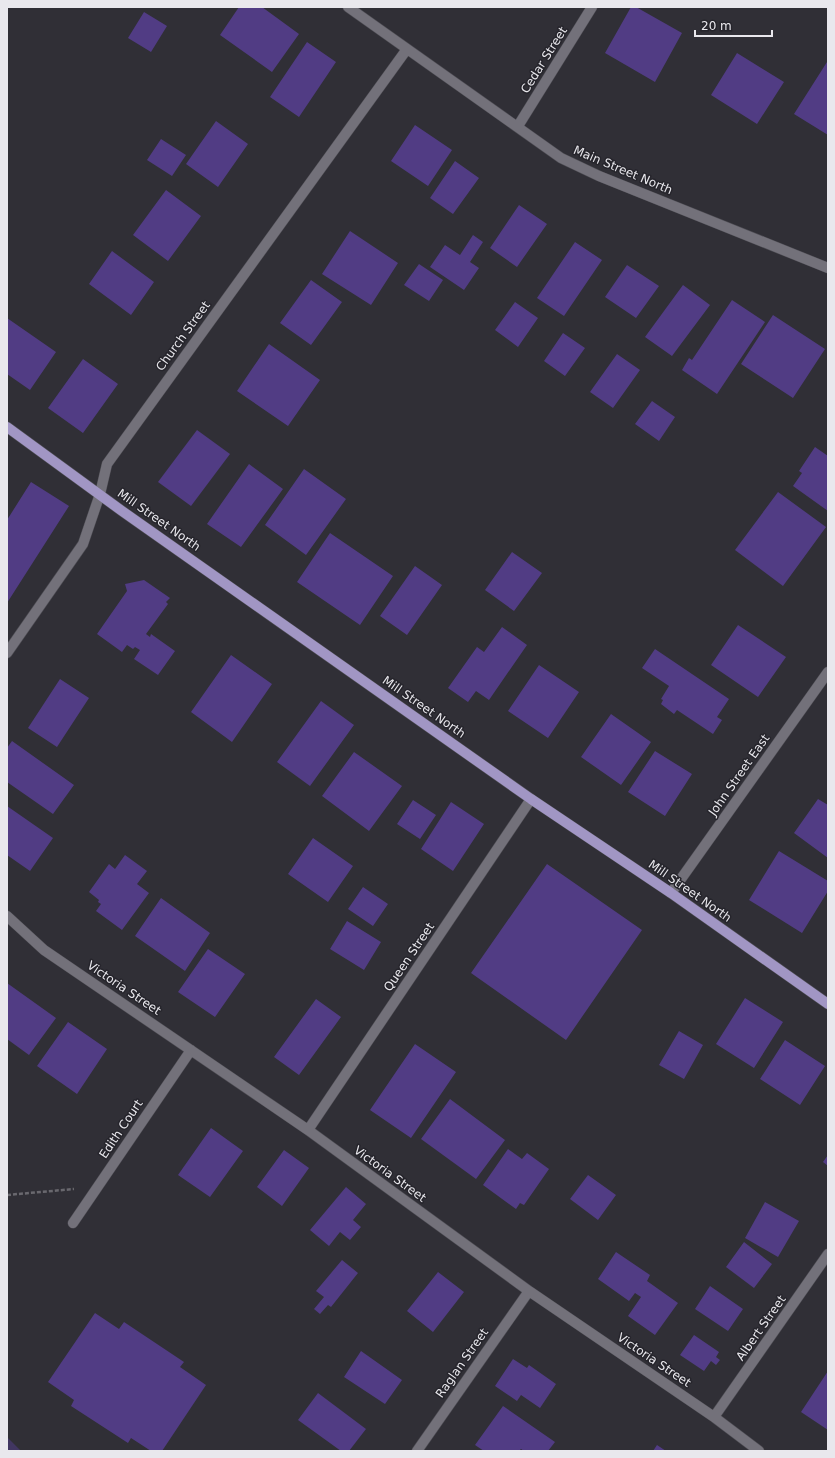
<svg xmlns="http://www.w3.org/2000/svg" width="835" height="1458" viewBox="0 0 835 1458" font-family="'DejaVu Sans',sans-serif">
<rect width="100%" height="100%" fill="#302f36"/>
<!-- green -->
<path fill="#413661" d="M7,1437L21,1451H7Z"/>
<!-- building -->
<path fill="#513c84" d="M239,7H262L299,34L272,72L220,35Z
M631,7H636L682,33L655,82L605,53Z
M144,12L167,26L151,52L128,38Z
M307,42L336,62L299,117L270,97Z
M737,53L784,82L757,124L711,95Z
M827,62L828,63V135L794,114Z
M216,121L248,144L218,187L186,164Z
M415,125L452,150L428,186L391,161Z
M161,139L186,155L172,176L147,160Z
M455,161L479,178L453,214L430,198Z
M166,190L201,216L168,261L133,235Z
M519,205L547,224L517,267L490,248Z
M350,231L398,263L371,305L322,274Z
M473,235L483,242L470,262L479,268L464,290L430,267L445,245L460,255Z
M575,242L602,260L564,316L537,298Z
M112,251L154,282L131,315L89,284Z
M419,264L443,280L429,301L404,285Z
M627,265L659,286L636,318L605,297Z
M311,280L342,302L311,345L280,323Z
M683,285L710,305L672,356L645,337Z
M732,300L765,322L717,394L682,370L689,358L692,360Z
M515,302L538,318L518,347L495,330Z
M773,315L825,349L793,398L741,364Z
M7,318L56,352L30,390L7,374Z
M563,333L585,348L565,376L544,361Z
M269,344L320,380L288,426L237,391Z
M617,354L640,370L613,408L590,392Z
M83,359L118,384L83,433L48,408Z
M652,401L675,417L659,441L635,424Z
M197,430L230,454L191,506L158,482Z
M815,447L828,456V511L793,486L802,473L799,471Z
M249,464L283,489L241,547L207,524Z
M304,469L346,499L306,555L265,525Z
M31,482L69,506L7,603V520Z
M778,492L826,527L783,586L735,550Z
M330,533L393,576L360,625L297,582Z
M512,552L542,573L514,611L485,590Z
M415,566L442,585L407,635L380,616Z
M144,580L170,598L166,602L168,604L146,634L150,637L151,634L175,651L158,675L134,659L140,650L135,647L133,649L127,645L122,652L97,634L127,591L125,584Z
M738,625L786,657L758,697L711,665Z
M502,627L527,645L489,700L476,691L468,702L448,688L477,647L484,652Z
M655,649L729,699L717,717L722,720L713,734L677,710L674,714L661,704L663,700L661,699L669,686L642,668Z
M231,655L272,684L232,742L191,712Z
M539,665L579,692L548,738L508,711Z
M60,679L89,698L57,747L28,728Z
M321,701L354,725L310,786L277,762Z
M611,714L651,742L621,785L581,757Z
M12,741L74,785L53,814L7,782V748Z
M655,751L692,774L665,816L628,792Z
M354,752L402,786L369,831L322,796Z
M818,799L828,805V858L794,833Z
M413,800L436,815L420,839L397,824Z
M451,802L484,824L453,871L421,849Z
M7,806L53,838L30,871L7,855Z
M313,838L353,866L328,902L288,874Z
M779,851L828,881V891L802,933L749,900Z
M125,855L147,871L137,884L149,893L122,930L96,911L101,904L98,902L99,900L89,892L109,864L115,869Z
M547,864L642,930L566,1040L471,973Z
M363,887L388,904L373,926L348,909Z
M161,898L210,933L185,971L135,936Z
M347,921L381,942L364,970L330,949Z
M208,949L245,974L215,1017L178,992Z
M7,983L56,1018L29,1055L7,1039Z
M745,998L783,1022L754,1068L716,1044Z
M316,999L341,1017L299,1075L274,1057Z
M68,1022L107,1049L77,1094L37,1066Z
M679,1031L703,1045L684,1079L659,1065Z
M785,1040L825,1066L800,1105L760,1079Z
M415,1044L456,1072L411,1138L370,1110Z
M450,1099L505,1140L476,1179L421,1139Z
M211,1128L243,1151L210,1197L178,1175Z
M508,1149L522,1159L527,1153L549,1169L524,1205L520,1203L516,1209L483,1185Z
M284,1150L309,1168L282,1206L257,1187Z
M828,1155V1166L823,1162Z
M588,1175L616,1195L598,1220L570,1199Z
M346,1187L366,1204L353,1220L361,1227L350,1240L340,1232L329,1246L310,1230Z
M765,1202L799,1221L778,1257L745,1238Z
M744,1242L772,1264L754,1288L726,1267Z
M616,1252L650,1275L647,1281L678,1303L655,1335L628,1316L641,1297L635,1293L629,1301L598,1279Z
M342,1260L358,1273L331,1307L328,1305L320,1314L314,1309L324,1297L316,1291Z
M438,1272L464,1292L433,1332L407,1311Z
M710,1286L743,1309L728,1331L695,1309Z
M95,1313L119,1329L124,1322L184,1362L180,1367L206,1385L162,1451H151L131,1438L128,1443L71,1406L74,1400L48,1382Z
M694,1335L719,1352L716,1357L720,1360L716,1365L711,1361L704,1371L680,1355Z
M361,1351L402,1380L385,1404L344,1377Z
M513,1359L527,1368L529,1365L556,1384L540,1408L521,1395L517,1401L495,1386Z
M828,1371V1430L801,1412Z
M318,1393L366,1429L349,1451H341L298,1420Z
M503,1406L555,1442L548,1451H524L521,1449L519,1451H484L475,1445Z
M657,1445L666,1451H653Z"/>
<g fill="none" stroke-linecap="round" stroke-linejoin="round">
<!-- minor casing -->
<g stroke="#4e4d54" stroke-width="11">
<path id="minor" d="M348,7L561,158L599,176L828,268
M518,126L592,7
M7,653L83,544L100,494L107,464L407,49
M671,893L828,672
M7,916L44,950L308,1130L529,1291L714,1417L759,1451
M308,1130L531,799
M73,1223L191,1050
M714,1417L828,1254
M417,1451L529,1291"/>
</g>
<!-- major casing -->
<g stroke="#4e4d54" stroke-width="11">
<path id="major" d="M7,427L122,511L531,799L671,893L828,1004"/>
</g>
<!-- path -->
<path stroke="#69686e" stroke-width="2.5" stroke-dasharray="4 2" stroke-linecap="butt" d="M7,1195L74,1189"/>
<!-- minor -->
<use href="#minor" stroke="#73717a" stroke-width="10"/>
<!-- major -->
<use href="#major" stroke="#a196c4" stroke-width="10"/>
</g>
<g text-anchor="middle" stroke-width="3" stroke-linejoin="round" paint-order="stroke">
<!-- street labels -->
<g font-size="12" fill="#e9e8ed" stroke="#26252c">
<text transform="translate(544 60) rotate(-58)" y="4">Cedar Street</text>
<text transform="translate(623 170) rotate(23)" y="4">Main Street North</text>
<text transform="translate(183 336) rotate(-54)" y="4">Church Street</text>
<text transform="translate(159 520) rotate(35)" y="4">Mill Street North</text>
<text transform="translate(424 707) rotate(35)" y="4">Mill Street North</text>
<text transform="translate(739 775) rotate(-55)" y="4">John Street East</text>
<text transform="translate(690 891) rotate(35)" y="4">Mill Street North</text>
<text transform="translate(409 957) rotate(-56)" y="4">Queen Street</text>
<text transform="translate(124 988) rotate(34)" y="4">Victoria Street</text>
<text transform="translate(121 1129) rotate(-56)" y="4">Edith Court</text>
<text transform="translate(390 1174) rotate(36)" y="4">Victoria Street</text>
<text transform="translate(761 1328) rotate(-55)" y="4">Albert Street</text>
<text transform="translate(654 1360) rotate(34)" y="4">Victoria Street</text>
<text transform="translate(462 1363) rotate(-55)" y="4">Raglan Street</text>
</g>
</g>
<!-- border -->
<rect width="835" height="1458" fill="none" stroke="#e9e8ed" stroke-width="16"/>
<!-- scale -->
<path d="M695 30v6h77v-6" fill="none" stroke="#e9e8ed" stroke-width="2"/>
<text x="701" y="30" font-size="12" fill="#e9e8ed" stroke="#26252c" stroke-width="3" paint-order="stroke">20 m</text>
</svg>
